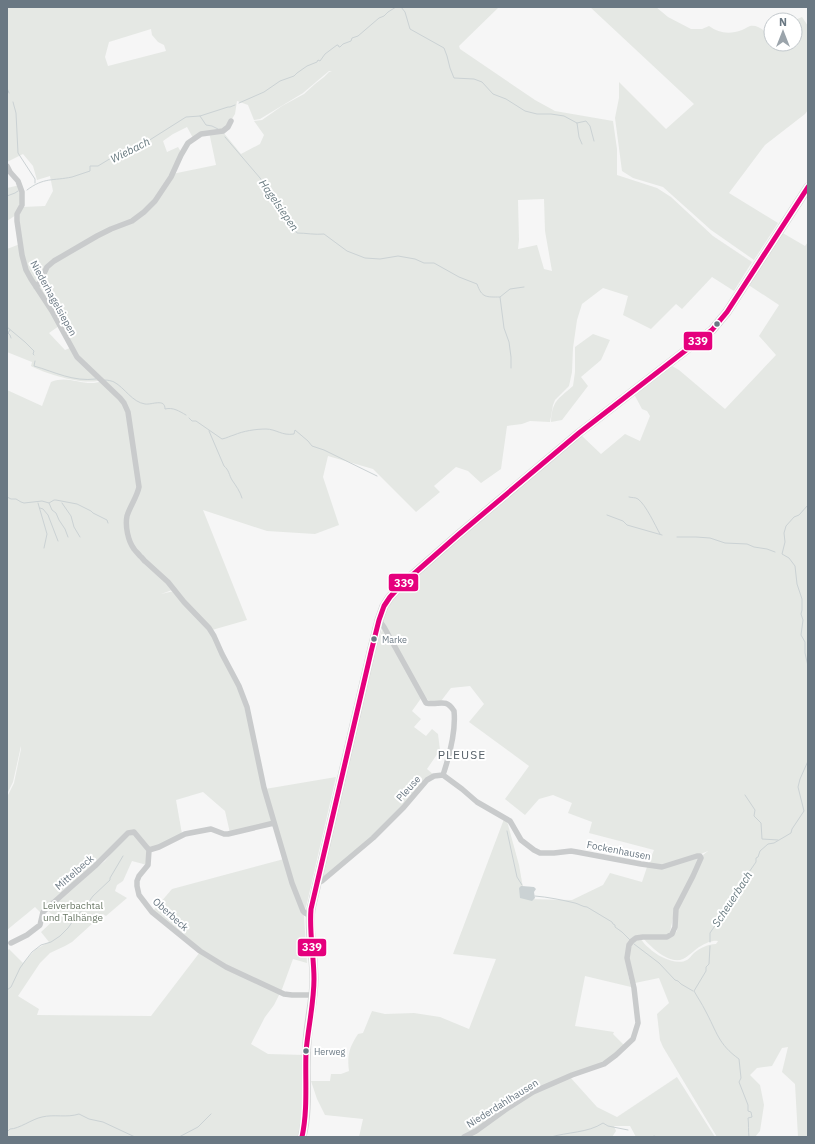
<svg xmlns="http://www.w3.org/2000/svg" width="815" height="1144" viewBox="0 0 815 1144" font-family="'IBM Plex Sans',sans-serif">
<rect width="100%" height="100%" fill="#f6f6f6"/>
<!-- green -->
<path fill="#e5e8e4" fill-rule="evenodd" d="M7,7H499L459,46L460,49L535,100L555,111L613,121L617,149V175L657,188L671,197L713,236L752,262L734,291L712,277L682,309L676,304L651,329L623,315L628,296L603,288L582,304L577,320L573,348L572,372L569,386L555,400L553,405L550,422L530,421L522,424L507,426L501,469L481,483L468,471L456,467L434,486L440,492L416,512L373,469L328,456L323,477L339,525L315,534L267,531L203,510L247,620L212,630L175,589L161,594L174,591L210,630L221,654L235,680L242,698L250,727L264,793L273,822L230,833L225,811L203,792L176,800L182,834C172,840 161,849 149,850L139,837L134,832L136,837L148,852L147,865L132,861L123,881L117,885L115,891L127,898L106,916L103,914L72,942L65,946L50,953L40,963L18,996L39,1009L37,1015L151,1016L200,952L226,967L280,993L274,1005L265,1017L251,1044L268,1054L305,1055C305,1084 308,1109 301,1137H7V951L9,949L23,963L36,949L49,942L41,932L56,918L47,910V909L72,887L105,861L116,847L133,832L128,833L95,866L70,886L41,913L35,907L7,930V797L14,783L21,749V746L13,782L7,794V390L42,406L51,382C69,374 85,388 102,381C113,392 126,403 129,418L138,487L127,513L126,517L127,526H128L127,517L128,514L139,490L140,485L129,412L118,393L103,380L77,356L53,311L37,287L42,279L45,271L47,267L54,262L97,236H99L97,235L47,266L40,281L36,286L26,270L24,263L17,221L18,215L22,207L45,206L53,191L50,176L37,180L33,166L23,154L7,162ZM151,29L152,35L158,42L164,45L166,51L108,66L105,57L109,42ZM329,71H332L329,72L324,77L315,84L304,94L282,106L262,120L254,121L264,135L260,144L241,154L223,132H214L222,131L227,127L235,114L237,101L248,105L254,120L260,119L303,93ZM187,127L193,138C200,133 205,132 214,132H209L216,165L172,174L181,152L178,147L167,152L163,141L173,134ZM544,199L545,231L552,271L544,269L537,245L518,249L519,240L518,200Z
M590,7H656L668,17L691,29H702L709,26C719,33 729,35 742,30C745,29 747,27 750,26C757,25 763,29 767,34L771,32V44H795V20L802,17L808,26V110L805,114L765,145L729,193L778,223L754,260L711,230L663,187L633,178L622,171L615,118L619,98V82L666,129L694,104Z
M20,185L22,199L16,215L7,221V188Z
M781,232L805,246L808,242V1137H798L795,1084L782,1072L788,1047L782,1048L772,1066L757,1068L750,1075L760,1085L764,1105L760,1131L755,1137H717L663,1047L660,1040L657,1014L669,1003L659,978L635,983C628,969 625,951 636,939H641C643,942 646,946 649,948C657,956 676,966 687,960C689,959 692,955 694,953C700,948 708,944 716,944L718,941C713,940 706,943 701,946C695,949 688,957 683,959C669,965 651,947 643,938L644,936C639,937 632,938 629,942C623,951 628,977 631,987L585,976L575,1026L614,1032L613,1034L625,1046L616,1055L603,1064L562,1079L533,1091L504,1110L485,1126L464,1137H359L363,1119L325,1115L317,1099L311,1081H330L331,1074H341L349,1071C347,1055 349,1048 358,1034L363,1033L372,1011L385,1014L414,1013L440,1017L469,1029L496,959L453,954L504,819L507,821L519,865L525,899L572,900L603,885L610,873L642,882L647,867L664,868L701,856L675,909L670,932L675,933L677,931L678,909L701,863L703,855L708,851L701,854L663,866L648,865L654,850L589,833L592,822L568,813L572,803L553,795L539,799L525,815L505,799L529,766L469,722L484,704L470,686L451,688L441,701H430L423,697L382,620L390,602L402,589L548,462L581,435L601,454L625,434L640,441L650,416L647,411L642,409L634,394L672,366L679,370L725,409L776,355L759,336L779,305L747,284Z
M20,244L23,263L59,326L49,333L65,350L70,348L101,380C85,386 46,374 31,366L32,362L7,352V249Z
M593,334L610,340L601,360L581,377L588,386L562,420L551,422C552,401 558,399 573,386L575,372V347Z
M383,627L422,697L412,711L421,719L414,727L426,736L432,729L438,734L440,750L427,769L434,775L386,824L321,880C336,822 347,764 361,707C368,680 374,654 383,627Z
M336,777L307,903L305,910L297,894L265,789Z
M284,859L304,916L307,963L293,959L281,992L214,960L153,911L172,889Z
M570,1077L597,1107L617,1117L677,1077L715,1137H636L630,1126H614L616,1131L612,1137H467L534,1092Z"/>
<!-- water -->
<path fill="#cbd2d4" d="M521,886H522L534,887L536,889L534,892L535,898L532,901L520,898L519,888Z"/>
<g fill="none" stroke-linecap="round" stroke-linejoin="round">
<!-- stream -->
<path stroke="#cbd2d4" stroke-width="1" d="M401,7L405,12L410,29L444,48L447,56L450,68L454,78L474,79L482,82L493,94L506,99L525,111L537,114H551L564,116L577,123L579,137L582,144
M7,88L9,93
M13,102L16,113L18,153L35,179V183
M239,103L264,92L280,81L294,76L297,73L307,66L317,62L318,60L320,61L325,54L337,45H338L339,47H340L343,44L351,41L352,38L358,36L379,18L384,16L388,12L396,7
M200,116L206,125L212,126L218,129
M577,123L586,121L590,126L594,141
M225,137L260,178L279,204L297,233C306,233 315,235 324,234L347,251L365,258L380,259L398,256L415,259L424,263H434L459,277L477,284C482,298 486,297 500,297L504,328L509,342L511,357V368
M27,190C44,177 53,181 72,177C78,175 84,173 90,171V166H98L121,152L137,148L186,117L200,116L228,107H230L235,105
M7,196L15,193L18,191
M500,297L510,289L524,287
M7,327L25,342L34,351L33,354L34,355
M10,330L8,333L10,335L11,338
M35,361L34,366C55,372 73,382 96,379
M105,380C108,380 112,381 114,382C125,388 132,402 145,404C152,405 165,398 165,409C173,407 179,411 186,415
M189,418L192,421H196L222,439C227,438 230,436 234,435C243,431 256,429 266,429C276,429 282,436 294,434L295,430L308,441L312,446L324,450L377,476
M209,431L224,466C229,470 229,475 232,480C236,486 240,491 242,498
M7,497L11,499H16L21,502L24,503L42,501L49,503L54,500H56L77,504L91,511L93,513L107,520L108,523
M629,497C632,498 635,497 638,499C646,505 655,525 660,534
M38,503L47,534L44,548
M49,503L52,510L56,513L59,520L65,529L68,537
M62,503L71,516L74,527L80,537
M808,505L799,515L794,517L786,526L784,533L785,542L782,554L789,558L795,566L797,584L802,599V610L801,614L803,620L801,635L805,642V653L808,666
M40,508L43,509L48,515L58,541
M607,515L623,521L627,525L662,535
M677,537H696L710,538L725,543L747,544L754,547L767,549L775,552
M745,795L755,810L754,816L761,823L762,839L778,840
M507,831L517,877L522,885
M535,896C548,897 562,900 575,903C579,904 583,907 587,907L612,922L613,924L615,925V927L622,932L630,940
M710,942V933L720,918V914L724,913L727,905L732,899L734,892L740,886L741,882L744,884L747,875L756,862V858L758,857L760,851L768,844L774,843L791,833L792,829L804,811L798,787L800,779L808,761
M634,944L659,963L675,980L678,981L681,984L693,991
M710,946L709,964L706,967V971L694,991C698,998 702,1004 705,1010C717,1032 718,1044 739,1059L741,1078L739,1082L748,1105V1111L751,1112L752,1117L748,1118C749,1125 748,1130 749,1137
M7,990L11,987L20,968L25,961L32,952L41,945L51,942L60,936L68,928L75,918L85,907L93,896L110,880V878L123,856
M7,1132L10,1129C19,1129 32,1119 42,1117C54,1114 67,1118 79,1114L89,1119L103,1122L135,1137
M654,1136L657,1137
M179,1137L198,1127L211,1114
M551,1137C567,1132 588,1133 603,1123L608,1126L628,1130"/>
<!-- major casing -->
<g stroke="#d2d3d4" stroke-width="9">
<path id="major" d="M302,1137C310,1106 304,1074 307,1043C308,1021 314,1000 314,979C314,956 308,932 311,909L371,652L379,620L384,606L390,597L400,586L458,535L579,433L712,330L727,312L808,187"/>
</g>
<!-- minor -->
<path stroke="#c9cbcc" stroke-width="5.5" d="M7,166L10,172L18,181L22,192V205L17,214V221L22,255L26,270L31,279L52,311L77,357L120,398L124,403L128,412L139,487C137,497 130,506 127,516C125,526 128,541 134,549C136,552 138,553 140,556C143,558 143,560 146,562L168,582L184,602L209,628L214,636L222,654L239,686L247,707L264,788L292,883L303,911L305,913L310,916
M36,287L40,282L47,267L54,261L97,236L111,229L132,221L144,212L155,201L171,177L181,155L188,143L201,134L223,131L228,127L231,121
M443,775L462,789L477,802L510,821L521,840L534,850L540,853H554L571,851L577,852L641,864L662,867L697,856H700L701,858L693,876L676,909L675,927L672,934L667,937H643L636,938L632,941L629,945L627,958L634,988L638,1023L633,1039L616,1055L604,1064L572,1075L533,1092L505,1110L476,1131L464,1137
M274,823L228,834H224L211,829L190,833L185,834L159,847L149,850L148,865L139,876L137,881V886L139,895L152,912L200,951L226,967L284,994L292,995H313
M317,883L322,881L373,838L404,807L427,780L434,776L443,775C449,757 456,730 454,711C445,697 439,706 426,703L384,627L379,620
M11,943L27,935L40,925L43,912L71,887L95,866L128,833L134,832L149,850"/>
<!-- major -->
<use href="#major" stroke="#dedfe0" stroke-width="7"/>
<!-- bus-1 casing -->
<g stroke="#fff" stroke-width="8">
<path id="bus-1" d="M302,1137C308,1109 305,1081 306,1052C308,1028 314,1003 314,979C314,956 309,933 311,909L371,652L379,620L384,606L390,597L400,586L458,535L579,433L712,330L727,312L808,187"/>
</g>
<!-- bus-1 -->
<use href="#bus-1" stroke="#e5007d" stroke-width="5"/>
</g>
<!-- markers -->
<g fill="#6a7883" stroke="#fff" stroke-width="1.5">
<circle cx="717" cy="324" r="3.5"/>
<circle cx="374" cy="639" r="3.5"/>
<circle cx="306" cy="1051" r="3.5"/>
</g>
<g text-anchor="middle" stroke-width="4" stroke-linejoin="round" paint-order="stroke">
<!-- bus labels -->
<g font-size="9" fill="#6a7883" stroke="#fff" text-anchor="start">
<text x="382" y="643">Marke</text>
<text x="314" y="1055">Herweg</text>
</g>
<!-- street labels -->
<g font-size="10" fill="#6a7883" stroke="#fff">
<text transform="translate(54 298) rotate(61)" y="4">Niederhagelsiepen</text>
<text transform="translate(408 788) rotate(-48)" y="4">Pleuse</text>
<text transform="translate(619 850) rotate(11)" y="4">Fockenhausen</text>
<text transform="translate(74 872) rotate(-41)" y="4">Mittelbeck</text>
<text transform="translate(171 914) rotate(42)" y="4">Oberbeck</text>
<text transform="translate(502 1103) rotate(-32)" y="4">Niederdahlhausen</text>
</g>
<!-- park labels -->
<g font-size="10" fill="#6c7a68" stroke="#fff">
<text x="73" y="909">Leiverbachtal<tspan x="73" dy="12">und Talhänge</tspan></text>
</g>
<!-- water labels -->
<g font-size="11" font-style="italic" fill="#66787e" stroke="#fff">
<text transform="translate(130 150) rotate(-27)" y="4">Wiebach</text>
<text transform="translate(279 205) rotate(55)" y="4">Hagelsiepen</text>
<text transform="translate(732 899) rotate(-57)" y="4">Scheuerbach</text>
</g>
<!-- quarter labels -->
<g font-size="12" letter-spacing="1" fill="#576169" stroke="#fff">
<text x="462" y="759">PLEUSE</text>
</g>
</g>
<g stroke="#fff" stroke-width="1.5">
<rect x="683" y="331" width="30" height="20" rx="4" fill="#e5007d"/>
<rect x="388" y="573" width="31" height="19" rx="4" fill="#e5007d"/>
<rect x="297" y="938" width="30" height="19" rx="4" fill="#e5007d"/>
</g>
<g font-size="11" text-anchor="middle" font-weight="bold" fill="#fff">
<text x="698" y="345">339</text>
<text x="404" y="587">339</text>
<text x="312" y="951">339</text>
</g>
<!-- border -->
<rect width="815" height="1144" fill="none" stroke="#6a7883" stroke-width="16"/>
<!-- north arrow -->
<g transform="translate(783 32)"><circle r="19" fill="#ffffff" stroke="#c3c9cd"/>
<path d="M0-3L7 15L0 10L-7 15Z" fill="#9ba4ab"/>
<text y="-6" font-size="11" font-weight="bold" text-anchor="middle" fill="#6a7883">N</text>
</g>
</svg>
